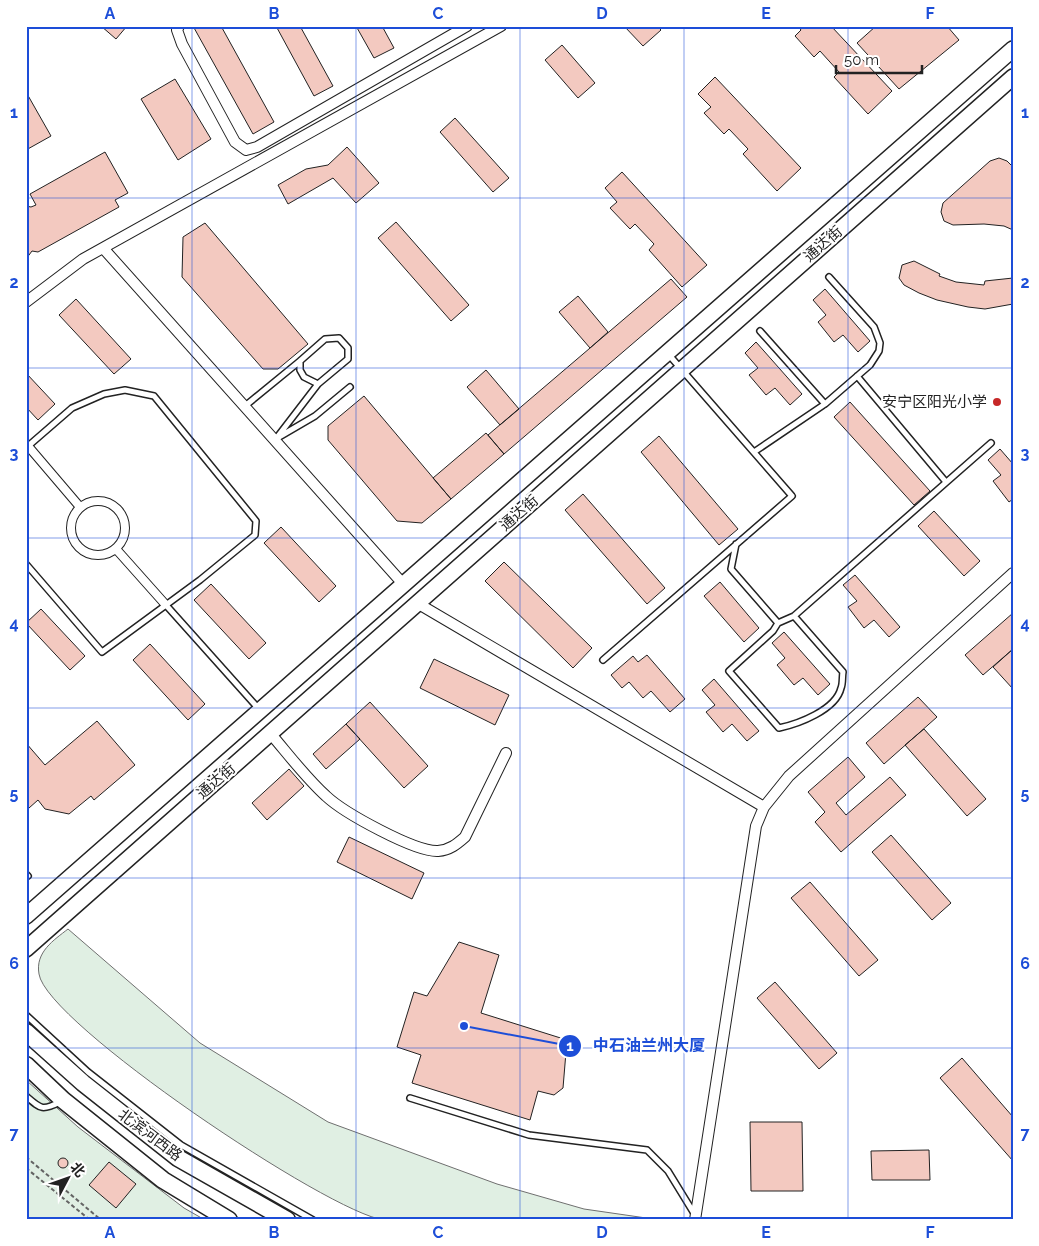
<svg xmlns="http://www.w3.org/2000/svg" width="1039" height="1246" viewBox="0 0 1039 1246" font-family="Raleway,'Noto Sans SC',sans-serif">
<rect width="100%" height="100%" fill="#fff"/>
<!-- green -->
<path fill="#e0efe3" stroke="#6f6f6f" d="M68,929L200,1043L328,1122L497,1184L584,1209L660,1220C598,1220 535,1220 472,1220C444,1220 413,1223 384,1220C329,1213 46,1023 39,974C35,952 54,940 68,929Z
M26,1080L78,1127L184,1208L205,1220H26Z"/>
<!-- building -->
<path fill="#f3c9c0" stroke="#222" d="M101,26H127L116,39Z
M193,26H221L274,122L253,134Z
M276,26H300L333,86L314,96Z
M356,26H382L394,48L374,58Z
M624,26H657L661,30L643,46Z
M798,26H831L892,91L868,114L834,77L839,72L820,51L814,57L795,36L801,30Z
M876,26H947L959,40L899,89L857,43Z
M562,45L595,83L578,98L545,60Z
M715,77L801,168L777,191L743,154L748,149L729,129L724,134L704,113L711,107L698,94Z
M175,79L211,139L178,160L141,99Z
M26,92L51,136L26,150Z
M455,118L509,178L493,192L440,132Z
M347,147L379,183L356,203L333,178L288,204L278,185L306,169L328,165Z
M105,152L128,193L115,200L119,207L38,252L32,251L26,259V206L31,207L36,205L30,194Z
M999,158L1007,161L1013,167V230L1004,226L984,224L953,225L944,221L941,212L943,203L990,161Z
M622,172L707,265L682,287L649,250L654,244L635,224L630,229L610,208L617,202L605,188Z
M396,222L469,305L451,321L378,238Z
M205,223L308,344L278,369H263L182,277L183,237Z
M914,261L940,274L939,276L956,282L984,285L985,281L1013,278V304L985,309L968,307L937,300L919,293L904,285L899,278L902,265Z
M671,279L687,297L504,454L488,435Z
M825,289L870,341L858,352L843,335L834,342L818,322L826,315L813,300Z
M578,296L608,332L590,348L559,312Z
M76,299L131,359L114,374L59,315Z
M756,342L802,394L790,405L775,388L766,395L749,375L758,368L745,353Z
M486,370L519,409L500,425L467,387Z
M26,373L55,404L38,420L26,407Z
M364,396L451,499L422,523L397,521L328,440V426Z
M850,402L930,491L914,505L834,417Z
M486,433L504,454L451,499L433,478Z
M659,436L738,529L719,545L641,452Z
M1000,449L1013,464V499L1009,502L993,481L1001,475L988,460Z
M583,494L665,588L647,604L565,510Z
M934,511L980,561L964,576L918,526Z
M281,527L336,586L319,602L264,543Z
M504,562L592,648L573,668L485,581Z
M855,575L900,627L889,637L874,620L864,628L848,607L857,601L843,585Z
M720,582L759,628L744,642L704,596Z
M211,584L266,643L249,659L194,600Z
M41,609L85,656L70,670L26,623Z
M1013,613V649L983,675L965,655Z
M784,632L830,684L818,695L803,678L794,685L777,665L785,658L772,643Z
M150,644L205,704L188,720L133,660Z
M1013,649V689L993,667Z
M647,655L685,699L670,712L651,691L643,698L629,682L622,688L611,675L633,656L638,662Z
M434,659L509,695L495,725L420,688Z
M714,679L759,731L747,741L732,724L723,732L706,712L715,705L702,690Z
M918,697L937,717L884,764L866,743Z
M370,702L428,766L404,788L346,724Z
M97,721L135,765L94,800L91,796L69,814L45,809L38,800L29,808L26,805V743L45,765Z
M346,724L360,739L326,769L313,754Z
M924,729L986,799L967,816L905,745Z
M848,757L865,777L836,803L846,815L890,777L906,795L841,852L815,822L825,812L808,792Z
M289,769L304,786L267,820L252,803Z
M891,835L951,903L932,920L872,852Z
M349,837L424,873L412,899L337,862Z
M810,882L878,960L859,976L791,898Z
M459,942L499,955L481,1013L567,1040L563,1088L554,1095L538,1091L530,1120L412,1083L421,1055L397,1047L414,992L427,996Z
M775,982L837,1053L819,1069L757,998Z
M962,1058L1013,1117V1161L940,1078Z
M750,1122H802L803,1191H751Z
M929,1150L930,1180H872L871,1151Z
M58 1163a5 5 0 1 1 10 0a5 5 0 1 1-10 0Z
M109,1162L136,1184L116,1208L89,1185Z"/>
<g fill="none" stroke-linecap="round" stroke-linejoin="round">
<!-- service casing -->
<g stroke="#222" stroke-width="8">
<path id="service" d="M760,331L825,404
M857,376L946,482
M245,406L300,361
M279,437L315,416L350,387
M275,440L318,384L348,359V348L339,338L325,339L300,361V370L304,377L318,384
M754,452L825,404L870,365L879,351L880,343L874,327L829,277
M736,544L731,569L778,623L794,616L991,443
M26,564L102,652L200,580L255,535L256,521L154,396L125,390L104,394L72,408L27,447
M165,604L258,708
M778,623L773,631L729,671L779,728C798,724 836,710 841,688C843,684 842,677 843,672L794,616
M603,660L792,496L669,355
M26,874L28,876
M26,1015L88,1072L181,1145L313,1220
M26,1096C41,1109 42,1111 60,1102
M410,1098L529,1135L647,1150L668,1171L695,1215"/>
</g>
<!-- pedestrian casing -->
<g stroke="#222" stroke-width="10">
<path id="pedestrian" d="M28,446L80,507
M71 528a27 27 0 1 1 54 0a27 27 0 1 1-54 0Z
M116,549L165,604"/>
</g>
<!-- minor casing -->
<g stroke="#222" stroke-width="12">
<path id="minor" d="M179,26L177,30L182,44L235,142L246,150L257,147L467,26
M103,248L404,585
M26,302L83,259L501,26
M417,603L764,807
M270,733C288,754 306,778 326,796C344,813 415,852 438,851C450,850 457,844 465,837L506,753
M695,1220L756,826L764,807L789,776L1013,573"/>
</g>
<!-- secondary casing -->
<g stroke="#222" stroke-width="18">
<path id="secondary" d="M26,916L1013,49
M26,949L1013,77"/>
</g>
<!-- primary casing -->
<g stroke="#222" stroke-width="19">
<path id="primary" d="M26,1032L83,1083L178,1158L287,1220
M26,1065L63,1100L163,1180L229,1220"/>
</g>
<!-- path -->
<path stroke="#646464" stroke-width="2" stroke-dasharray="4 2.5" stroke-linecap="butt" d="M26,1157L101,1220
M26,1168L90,1220"/>
<!-- service -->
<use href="#service" stroke="#fff" stroke-width="5"/>
<!-- pedestrian -->
<use href="#pedestrian" stroke="#fff" stroke-width="8"/>
<!-- minor -->
<use href="#minor" stroke="#fff" stroke-width="10"/>
<!-- secondary -->
<use href="#secondary" stroke="#fff" stroke-width="15"/>
<!-- primary -->
<use href="#primary" stroke="#fff" stroke-width="16"/>
</g>
<!-- grid -->
<path fill="none" stroke="#1d4ed8" stroke-width="1" stroke-opacity="0.55" d="M192,26V1220M356,26V1220M520,26V1220M684,26V1220M848,26V1220M26,198H1013M26,368H1013M26,538H1013M26,708H1013M26,878H1013M26,1048H1013"/>
<!-- markers -->
<circle fill="#c62828" stroke="#fff" stroke-width="2" cx="997" cy="402" r="5"/>
<g text-anchor="middle" stroke-width="4" stroke-linejoin="round" paint-order="stroke">
<!-- street labels -->
<g font-size="15" fill="#222" stroke="#fff">
<text transform="translate(823 244) rotate(-41)" y="5">通达街</text>
<text transform="translate(519 513) rotate(-41)" y="5">通达街</text>
<text transform="translate(216 781) rotate(-41)" y="5">通达街</text>
<text transform="translate(150 1135) rotate(37)" y="5">北滨河西路</text>
</g>
<!-- poi labels -->
<g font-size="15" fill="#222" stroke="#fff" text-anchor="end">
<text x="987" y="407">安宁区阳光小学</text>
</g>
</g>
<!-- callouts -->
<path fill="none" stroke="#1d4ed8" stroke-width="2" d="M464 1026L570 1046"/>
<g fill="#1d4ed8" stroke="#fff" stroke-width="2">
<circle cx="464" cy="1026" r="5"/>
<circle cx="570" cy="1046" r="12"/>
</g>
<g font-size="15" text-anchor="middle" font-weight="bold" fill="#fff">
<text x="570" y="1051">1</text>
</g>
<g font-size="16" text-anchor="middle" font-weight="bold" fill="#1d4ed8" stroke="#fff" stroke-width="4" stroke-linejoin="round" paint-order="stroke">
<text x="649" y="1051">中石油兰州大厦</text>
</g>
<!-- border -->
<rect width="1039" height="1246" fill="none" stroke="#ffffff" stroke-width="55"/>
<!-- north arrow -->
<g transform="translate(68 1178) rotate(49)" stroke="#ffffff" stroke-width="4" paint-order="stroke">
<path d="M0-4L9 19L0 12L-9 19Z" fill="#222222"/>
<text y="-8" font-size="14" font-weight="bold" text-anchor="middle" fill="#222222">北</text>
</g>
<!-- scale -->
<path d="M836 65v8h86v-8" fill="none" stroke="#222222" stroke-width="2.5"/>
<text x="844" y="65" font-size="15" fill="#222222" stroke="#ffffff" stroke-width="4" paint-order="stroke">50 m</text>
<rect x="28" y="28" width="984" height="1190" fill="none" stroke="#1d4ed8" stroke-width="2"/>
<g font-size="16" text-anchor="middle" font-weight="bold" fill="#1d4ed8">
<text x="110" y="19">A</text>
<text x="274" y="19">B</text>
<text x="438" y="19">C</text>
<text x="602" y="19">D</text>
<text x="766" y="19">E</text>
<text x="930" y="19">F</text>
<text x="14" y="118">1</text>
<text x="1025" y="118">1</text>
<text x="14" y="288">2</text>
<text x="1025" y="288">2</text>
<text x="14" y="459">3</text>
<text x="1025" y="459">3</text>
<text x="14" y="629">4</text>
<text x="1025" y="629">4</text>
<text x="14" y="799">5</text>
<text x="1025" y="799">5</text>
<text x="14" y="969">6</text>
<text x="1025" y="969">6</text>
<text x="14" y="1139">7</text>
<text x="1025" y="1139">7</text>
<text x="110" y="1238">A</text>
<text x="274" y="1238">B</text>
<text x="438" y="1238">C</text>
<text x="602" y="1238">D</text>
<text x="766" y="1238">E</text>
<text x="930" y="1238">F</text>
</g>
</svg>
